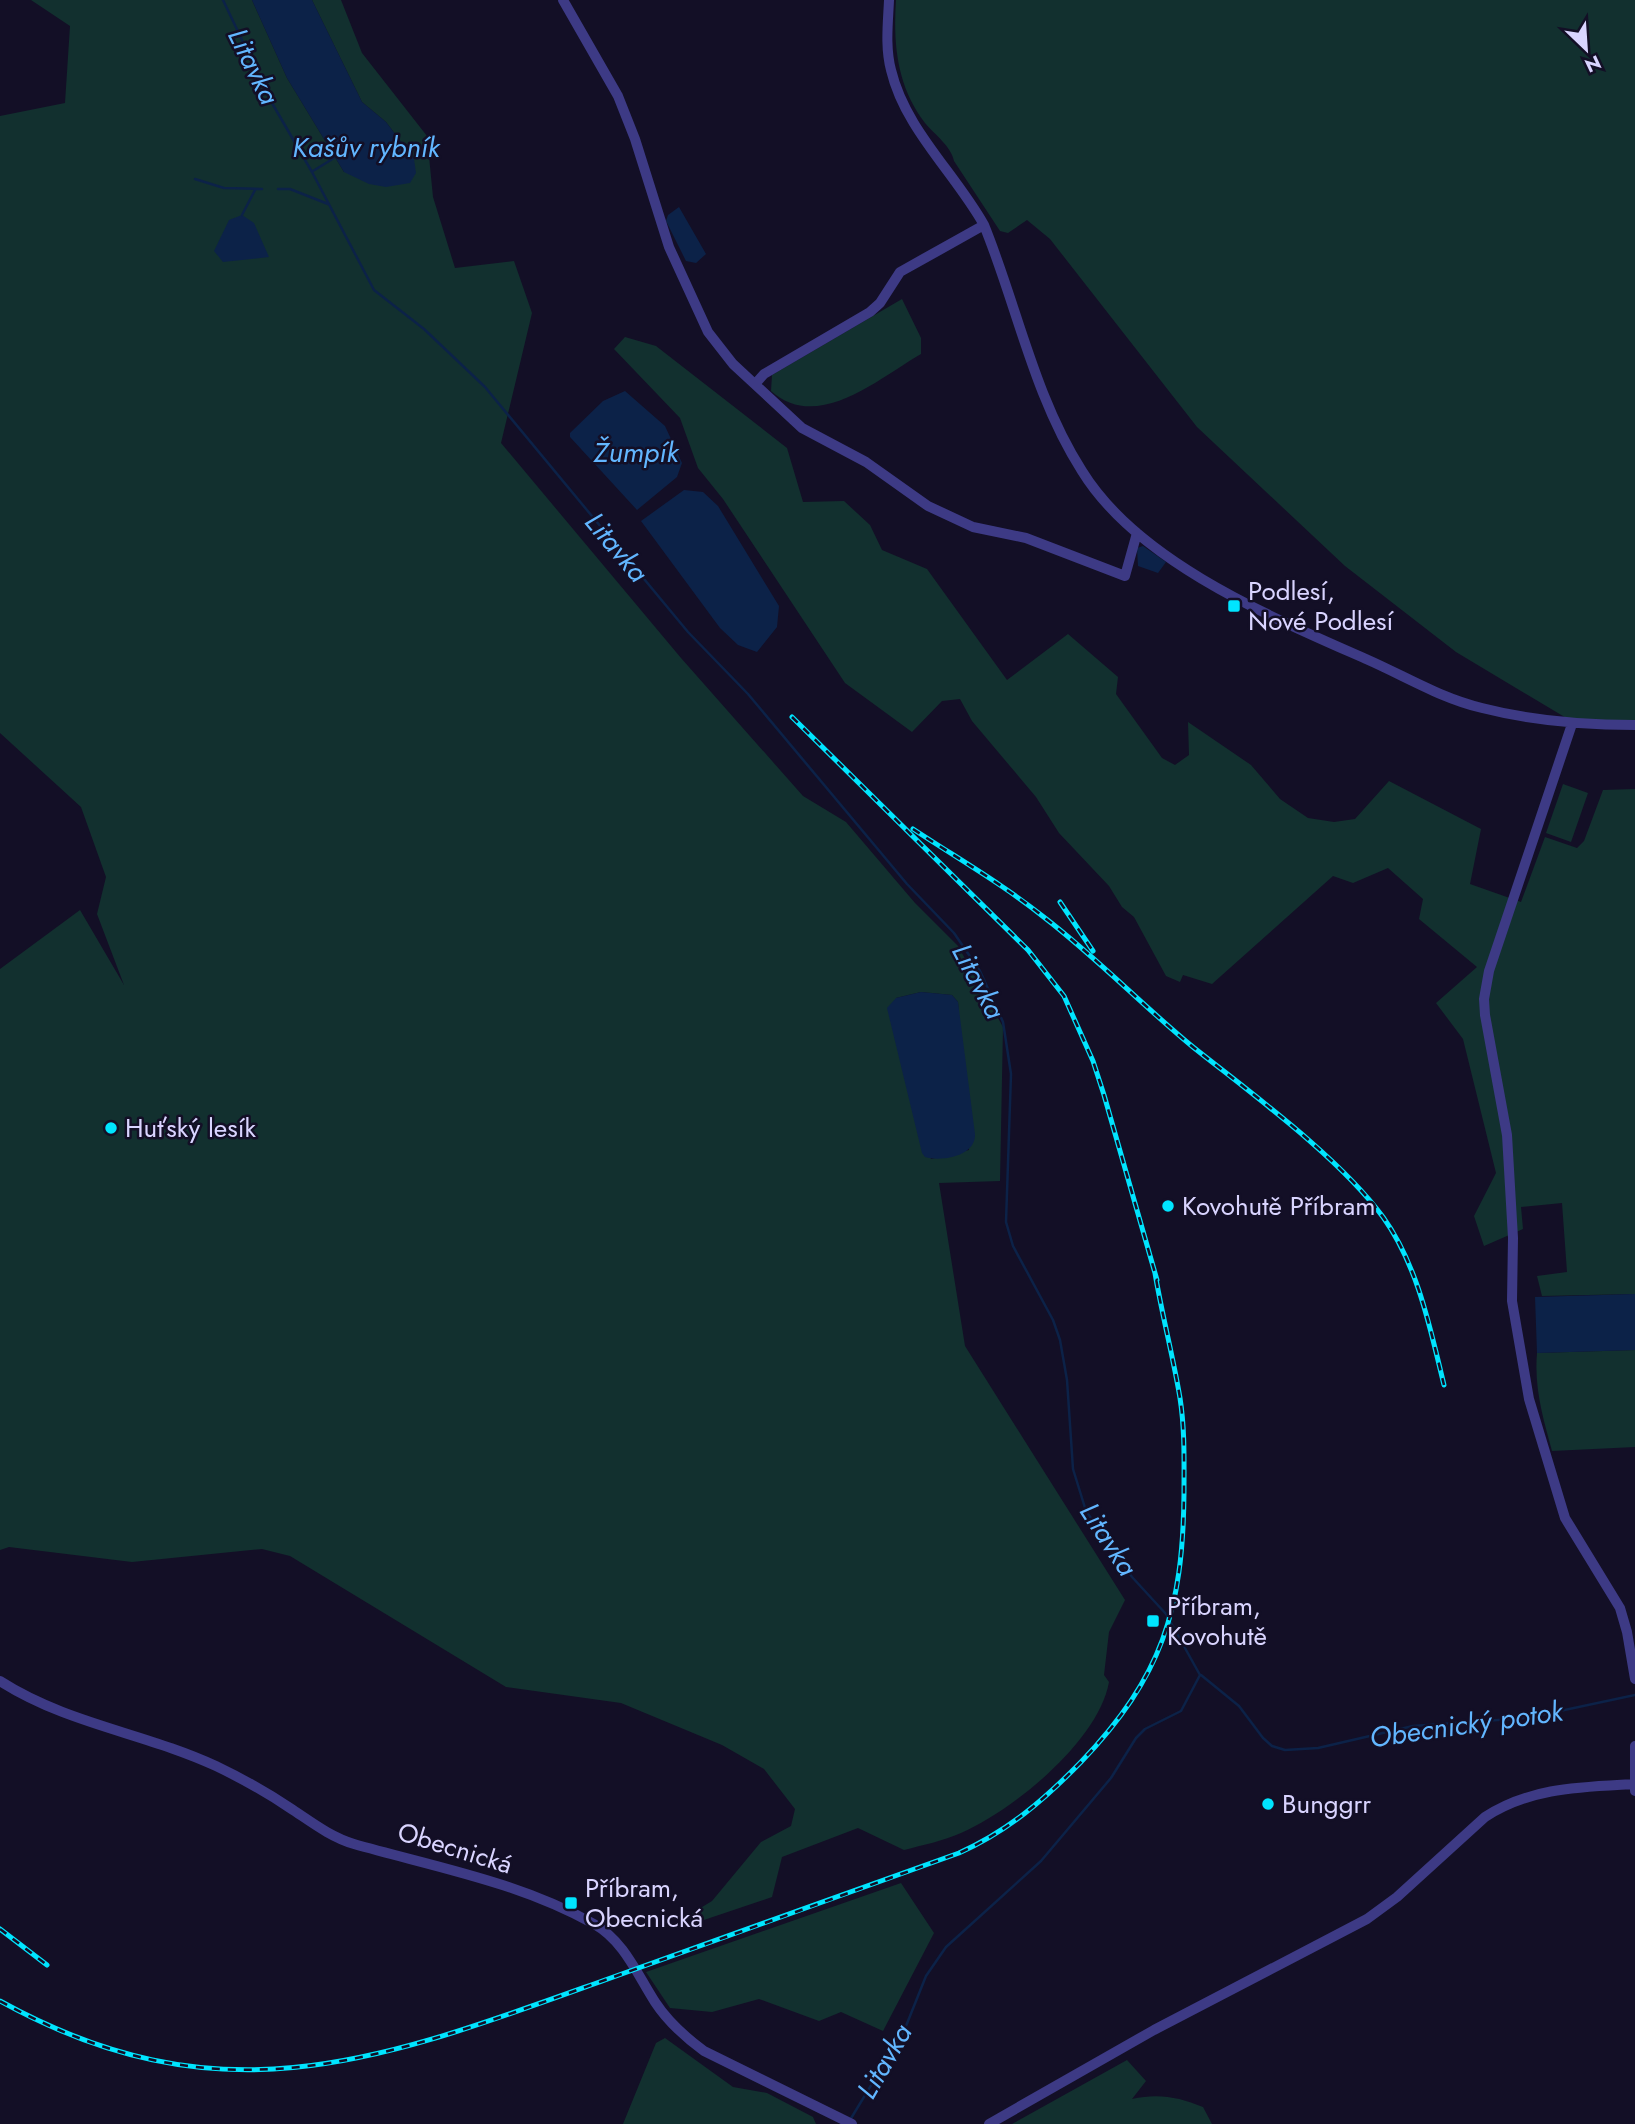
<svg xmlns="http://www.w3.org/2000/svg" width="1635" height="2124" viewBox="0 0 1635 2124" font-family="Jost,sans-serif">
<rect width="100%" height="100%" fill="#130f26"/>
<!-- green -->
<path fill="#12302f" fill-rule="evenodd" d="M31,0H252L287,78L344,172L414,159L386,122L362,102L312,0H341L362,53L427,136L433,197L455,268L514,261L532,313L501,443L681,658L803,796L846,822L915,903L958,946L1003,1027L1000,1181L939,1183L965,1346L1125,1600L1109,1632L1104,1675L1109,1682C1099,1740 1014,1810 961,1833C943,1841 923,1845 904,1850L858,1828L782,1857L772,1897L692,1924L689,1915L712,1901L761,1842L791,1826L795,1809L764,1769L722,1745L621,1703L506,1687L290,1556L262,1549L132,1562L9,1547L0,1550V969L80,910L124,985L97,914L106,877L81,807L0,733V116L65,103L70,26ZM921,992L952,995L958,1002L969,1150L931,1159L896,998Z
M896,0H1635V725L1573,722L1456,652L1345,566L1197,427L1050,239L1027,220L1008,233L1000,231L954,161C951,146 935,135 925,123C897,86 893,45 896,0Z
M902,299L921,338V354C879,378 818,433 771,391L772,375Z
M625,337L656,346L787,448L803,502L844,501L870,525L882,550L927,569L1007,680L1068,634L1118,677L1116,694L1162,758L1175,765L1189,755L1188,722L1251,765L1280,799L1308,818L1334,822L1355,819L1389,781L1481,829L1470,884L1521,902L1545,837L1577,848L1584,841L1603,790L1635,789V1294L1542,1296L1537,1276L1567,1272L1562,1203L1521,1207L1523,1229L1484,1246L1474,1216L1496,1173L1463,1039L1436,1003L1477,967L1419,919L1423,899L1388,868L1353,883L1333,876L1212,984L1183,975L1180,982L1166,976L1134,917L1122,907L1109,886L1059,833L1036,797L972,721L960,699L942,701L912,732L845,683L723,499L698,468L680,418L614,349Z
M1563,784L1588,793L1571,842L1546,833Z
M1635,1350V1447L1552,1451C1543,1418 1534,1388 1537,1353Z
M901,1883L934,1933L883,2031L841,2012L819,2021L759,1999L712,2012L670,2008L646,1972Z
M665,2038L733,2087L767,2093L813,2117L816,2124H623L656,2043Z
M1127,2060L1146,2081L1132,2099C1158,2093 1179,2097 1203,2107L1212,2124H1012Z"/>
<!-- water -->
<path fill="#0c2248" d="M252,0H312L362,102L386,122L414,159L416,173L410,183L386,187L369,184L344,172L287,78Z
M679,207L706,254L696,263L686,261L666,221L668,215Z
M242,215L254,223L269,257L223,262L214,251L229,220Z
M625,391L665,426L682,463L677,477L637,510L570,437V433L603,401Z
M684,490L703,492L718,506L779,606L777,627L757,652L738,645L720,628L641,521Z
M1143,546L1166,562L1158,573L1138,566L1137,548Z
M921,992L952,995L958,1002L975,1134C976,1156 942,1162 925,1157L922,1153L887,1008L896,998Z
M1635,1294V1350L1537,1353L1535,1297Z"/>
<g fill="none" stroke-linecap="round" stroke-linejoin="round">
<!-- stream -->
<path stroke="#0c2248" stroke-width="2.5" d="M223,0L272,103L312,172L374,290L424,329L485,387L688,632L748,694L907,884L954,933L980,971L1003,1022L1011,1074L1006,1222L1013,1246L1053,1320L1060,1340L1067,1380L1073,1469L1086,1511L1132,1577L1166,1614L1200,1675L1181,1711L1145,1729L1136,1738L1111,1778L1041,1861L946,1947L926,1976L904,2031L850,2120
M313,171L334,158
M195,179L224,188L262,189
M278,189H290L328,204
M242,215L255,190
M1201,1675L1239,1706L1263,1738L1272,1746L1285,1750L1318,1748L1413,1726L1527,1718L1635,1695"/>
<!-- minor -->
<path stroke="#3d3a85" stroke-width="10" d="M563,0L618,96L635,139L669,247L708,332L733,364L802,428L866,462L928,506L973,527L1026,538L1125,576L1137,533
M889,0C888,23 885,47 891,70C905,129 955,173 984,225C1017,306 1034,396 1082,471C1138,562 1271,617 1366,659C1405,676 1440,698 1482,708C1533,721 1583,725 1635,725
M756,383L764,374L870,312L880,303L900,272L984,225
M1572,724L1489,971L1484,999L1485,1015L1507,1135L1513,1238L1512,1301L1529,1399L1565,1518L1620,1608L1627,1632L1635,1679
M0,1681C67,1724 145,1733 216,1766C241,1778 266,1792 290,1808C310,1821 330,1837 354,1844C435,1867 519,1882 594,1924C624,1941 637,1974 655,2002C668,2022 685,2037 704,2051L852,2124
M1635,1746V1791
M989,2124L1154,2030L1367,1919L1397,1897L1485,1817C1531,1787 1582,1787 1635,1784"/>
<!-- rail casing -->
<g stroke="#00e5ff" stroke-width="5">
<path id="rail" d="M792,717L1028,950L1064,996L1093,1061L1104,1095L1157,1280
M913,829C957,858 1004,885 1045,918C1097,958 1143,1006 1193,1047C1252,1094 1339,1157 1383,1217C1418,1266 1430,1328 1444,1385
M1060,902L1093,951
M0,1929L47,1965
M0,2001C223,2124 382,2060 605,1980C723,1938 841,1896 959,1853C1008,1831 1044,1800 1081,1762C1162,1677 1183,1610 1184,1493C1184,1462 1185,1430 1180,1398C1173,1356 1162,1315 1155,1273"/>
</g>
<!-- rail -->
<use href="#rail" stroke="#130f26" stroke-width="2.5" stroke-dasharray="8" stroke-linecap="butt"/>
</g>
<!-- markers -->
<g fill="#00e5ff" stroke="#130f26" stroke-width="2.5">
<rect x="1227" y="599" width="14" height="14" rx="3.5"/>
<circle cx="111" cy="1128" r="7"/>
<circle cx="1168" cy="1206" r="7"/>
<rect x="1146" y="1614" width="14" height="14" rx="3.5"/>
<circle cx="1268" cy="1804" r="7"/>
<rect x="564" y="1896" width="14" height="14" rx="3.5"/>
</g>
<g text-anchor="middle" stroke-width="5" stroke-linejoin="round" paint-order="stroke">
<!-- poi labels -->
<g font-size="26" fill="#d9d4ff" stroke="#130f26" text-anchor="start">
<text x="1248" y="600">Podlesí,<tspan x="1248" dy="30">Nové Podlesí</tspan></text>
<text x="125" y="1137">Huťský lesík</text>
<text x="1182" y="1215">Kovohutě Příbram</text>
<text x="1167" y="1615">Příbram,<tspan x="1167" dy="30">Kovohutě</tspan></text>
<text x="1282" y="1813">Bunggrr</text>
<text x="585" y="1897">Příbram,<tspan x="585" dy="30">Obecnická</tspan></text>
</g>
<!-- street labels -->
<g font-size="26" fill="#d9d4ff" stroke="#130f26">
<text transform="translate(455 1848) rotate(17)" y="9">Obecnická</text>
</g>
<!-- water labels -->
<g font-size="28" font-style="italic" fill="#62b6ff" stroke="#130f26">
<text transform="translate(254 66) rotate(64)" y="10">Litavka</text>
<text x="366" y="157">Kašův rybník</text>
<text x="636" y="462">Žumpík</text>
<text transform="translate(617 547) rotate(50)" y="10">Litavka</text>
<text transform="translate(979 981) rotate(62)" y="10">Litavka</text>
<text transform="translate(1109 1539) rotate(57)" y="10">Litavka</text>
<text transform="translate(1466 1724) rotate(-8)" y="10">Obecnický potok</text>
<text transform="translate(884 2061) rotate(-60)" y="10">Litavka</text>
</g>
</g>
<!-- north arrow -->
<g transform="translate(1586 49) rotate(155)" stroke="#130f26" stroke-width="5" paint-order="stroke">
<path d="M0-5L12 26L0 18L-12 26Z" fill="#d9d4ff"/>
<text y="-10" font-size="19" font-weight="bold" text-anchor="middle" fill="#d9d4ff">N</text>
</g>
</svg>
